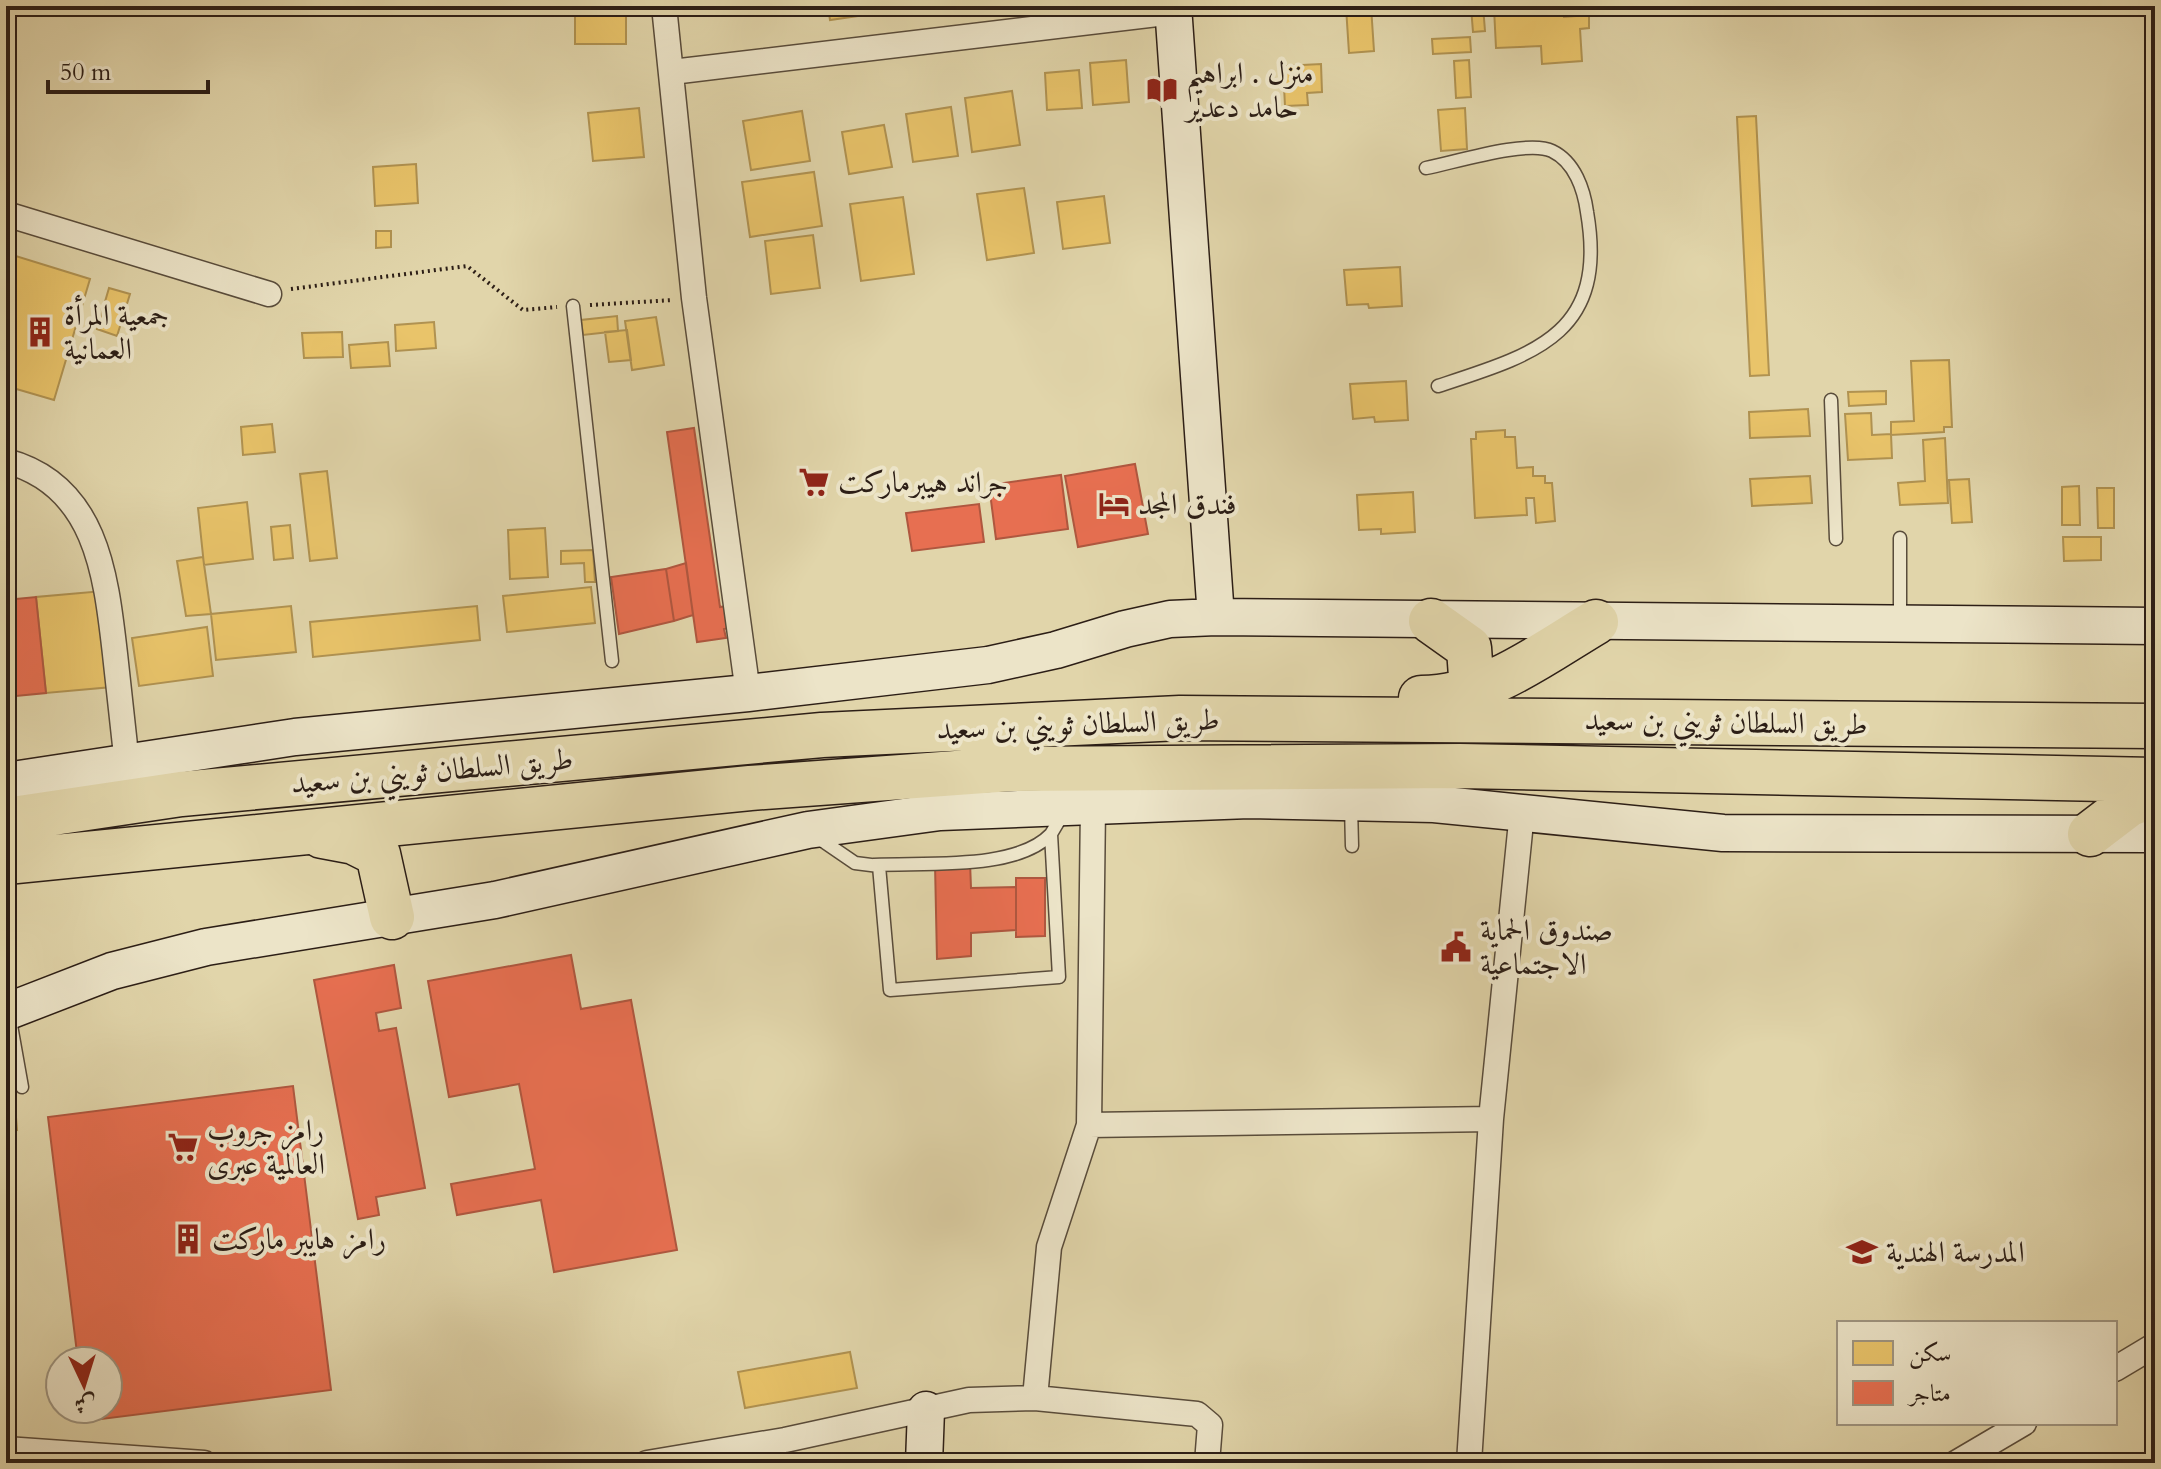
<svg xmlns="http://www.w3.org/2000/svg" width="2161" height="1469" viewBox="0 0 2161 1469" font-family="Cardo,Amiri,serif">
<rect width="100%" height="100%" fill="#e1d5aa"/>
<filter id="stains"><feTurbulence type="fractalNoise" baseFrequency=".0025" numOctaves="4"/><feColorMatrix values="0 0 0 0 .2 0 0 0 0 .09 0 0 0 0 .02 0 0 0 .5 -.17"/></filter>
<radialGradient id="worn" r=".72"><stop offset=".6" stop-color="#630" stop-opacity="0"/><stop offset="1" stop-color="#630" stop-opacity=".3"/></radialGradient>
<!-- homes -->
<path fill="#e9c46a" stroke="#b09251" stroke-width="2" d="M575,6H626V44H575Z
M828,6H885L886,12L830,20Z
M1371,6L1374,51L1349,53L1346,7Z
M1483,6L1485,31L1473,32L1471,7Z
M1488,6H1564V17L1589,15V28L1580,29L1582,61L1542,64L1541,46L1496,48L1494,8Z
M1470,37L1471,52L1433,54L1432,39Z
M1126,60L1129,102L1093,105L1090,63Z
M1469,60L1471,97L1456,98L1454,61Z
M1321,64L1322,92L1307,93L1308,105L1285,106L1283,66Z
M1079,70L1082,108L1047,110L1045,73Z
M1012,91L1020,145L972,152L965,98Z
M951,107L958,156L913,162L906,114Z
M639,108L644,157L593,161L588,113Z
M1465,108L1467,149L1441,151L1438,110Z
M802,111L810,161L751,170L743,121Z
M1756,116L1769,375L1750,376L1737,117Z
M884,125L892,167L849,174L842,132Z
M416,164L418,203L375,206L373,167Z
M814,172L822,226L750,237L742,182Z
M1024,188L1034,253L987,260L977,194Z
M1104,196L1110,243L1063,249L1057,202Z
M903,197L914,274L861,281L850,204Z
M376,231H391V247L376,248Z
M813,235L820,288L771,294L765,241Z
M6,253L90,279L54,400L6,386Z
M1400,267L1402,306L1369,308L1368,304L1347,305L1344,270Z
M109,288L130,294L117,336L97,329Z
M617,316L618,331L583,335L581,320Z
M656,317L664,365L632,370L625,321Z
M434,322L436,348L396,351L395,325Z
M627,330L631,360L609,362L605,332Z
M342,332L343,357L304,358L302,333Z
M388,342L390,366L351,368L349,345Z
M1949,360L1952,427H1944V432L1891,435V422L1914,421L1911,361Z
M1406,381L1408,420L1375,422L1374,417L1353,419L1350,384Z
M1886,391V404L1849,406L1848,392Z
M1808,409L1810,436L1750,438L1749,412Z
M1871,413L1872,435L1891,434L1892,458L1848,460L1845,414Z
M272,424L275,452L243,455L241,427Z
M1505,430V437H1515L1517,468L1533,467V476H1545V483H1552L1555,521L1536,523L1534,498H1526L1527,515L1475,518L1471,439H1476V432Z
M1945,438L1948,503L1900,505L1898,483L1925,481L1923,440Z
M327,471L337,558L310,561L300,474Z
M1810,476L1812,503L1752,506L1750,479Z
M1969,479L1972,522L1952,523L1949,480Z
M2079,486L2080,525H2062V487Z
M2097,488H2114V528H2098Z
M1413,492L1415,532L1381,534V529L1359,530L1357,495Z
M247,502L253,559L204,565L198,508Z
M290,525L293,558L274,560L271,527Z
M545,528L548,577L510,579L508,530Z
M2063,537H2101V560L2064,561Z
M6,539H9L15,582L6,583Z
M593,550L595,582H585L584,563L561,564V551Z
M203,557L211,614L186,616L177,561Z
M591,587L595,623L507,632L503,596Z
M103,591L112,687L46,693L36,597Z
M291,606L296,652L216,660L211,614Z
M477,606L480,640L313,657L310,622Z
M207,627L213,676L139,686L132,638Z
M6,1066H12L17,1130L6,1131Z
M850,1352L857,1388L745,1408L738,1372Z"/>
<!-- shops -->
<path fill="#e76f51" stroke="#af573f" stroke-width="2" d="M694,428L720,607L727,606L730,628L724,629L726,638L697,642L667,432Z
M1135,464L1148,534L1078,547L1065,476Z
M1061,475L1068,529L996,539L989,485Z
M979,504L984,542L912,551L906,513Z
M686,563L693,615L674,621L666,569Z
M666,569L674,621L619,634L611,577Z
M36,597L46,693L6,697V600Z
M970,862L971,888L1016,887V930L971,933V956L937,959L935,864Z
M1016,878H1045V936L1016,937Z
M571,955L581,1009L631,1000L677,1250L554,1272L541,1200L457,1215L451,1184L535,1169L519,1084L449,1097L428,981Z
M394,965L401,1008L376,1013L379,1031L396,1028L425,1188L376,1197L379,1215L358,1219L314,980Z
M293,1086L331,1390L86,1421L84,1409H108V1361H78L48,1117Z"/>
<g fill="none" stroke-linecap="round" stroke-linejoin="round">
<!-- lane casing -->
<g stroke="#594c3b" stroke-width="15">
<path id="lane" d="M1426,168C1453,163 1528,139 1552,151C1575,162 1584,190 1587,212C1608,334 1536,354 1438,386
M573,306L612,661
M1831,400L1836,539
M1900,620V538
M1351,806L1352,846
M817,837L855,863L879,866L890,990L1059,977L1051,834L1064,812
M874,865C925,862 1016,871 1051,834
M9,1014L22,1087"/>
</g>
<!-- street casing -->
<g stroke="#594c3b" stroke-width="27">
<path id="street" d="M664,6L694,298L748,693
M672,72L1174,12
M6,214L269,294
M6,461C97,485 106,576 115,654C119,691 123,727 127,764
M1089,1125L1491,1119
M2115,1369L2155,1345
M1035,1398L1049,1247L1089,1125L1093,806
M6,1449L204,1463
M647,1463L785,1440L969,1400L1035,1398L1197,1414L1210,1425L1207,1463
M1469,1463L1491,1119L1522,812
M1956,1463L2024,1423"/>
</g>
<!-- secondary casing -->
<g stroke="#2c1e16" stroke-width="39">
<path id="secondary" d="M1173,6L1216,617
M6,781L295,737L748,693L988,665L1056,650L1125,629L1170,619L1216,617L2155,626
M6,1012L112,971L206,947L495,900L808,830L940,812L1249,800L1434,804L1723,833L2155,834
M924,1463L926,1410"/>
</g>
<!-- highway casing -->
<g stroke="#2c1e16" stroke-width="47">
<path id="highway" d="M1431,621L1469,648L1472,691
M1421,698C1486,698 1542,654 1596,622
M6,820L181,794L822,735L1180,718L2155,726
M2090,834L2128,805L2155,794
M322,836L354,842L378,854L392,917
M6,862L750,788L1011,769L1460,766L2155,780"/>
</g>
<!-- path -->
<path stroke="#2c1e16" stroke-width="4" stroke-dasharray="2 4" stroke-linecap="butt" d="M291,289L467,266L523,310L557,307
M590,305L673,300"/>
<!-- lane -->
<use href="#lane" stroke="#ece4c8" stroke-width="12"/>
<!-- street -->
<use href="#street" stroke="#ece4c8" stroke-width="24"/>
<!-- secondary -->
<use href="#secondary" stroke="#ece4c8" stroke-width="36"/>
<!-- highway -->
<use href="#highway" stroke="#e1d5aa" stroke-width="44"/>
</g>
<!-- icons -->
<defs>
<g id="library-bare" transform="scale(2.4)"><path d="M-6-4Q-3-5.5-.7-3.5V5Q-3 3-6 4ZM6-4Q3-5.5 .7-3.5V5Q3 3 6 4Z" fill="#8f2418" stroke="#ece4c8" stroke-width="2.5" paint-order="stroke"/></g>
<g id="building-bare" transform="scale(2.4)"><path d="M-4-6H4V6H1V3H-1V6H-4ZM-2.5-4.3h1.7v1.8h-1.7ZM.8-4.3h1.7v1.8H.8ZM-2.5-1h1.7V.8h-1.7ZM.8-1h1.7V.8H.8Z" fill="#8f2418" stroke="#ece4c8" stroke-width="2.5" paint-order="stroke"/></g>
<g id="supermarket-bare" transform="scale(2.4)"><path d="M-6-5.5h2.5l.6 2H6L4.5 2H-2.5L-4.4-4H-6ZM-1.5 3.2a1.3 1.3 0 1 0 .1 0ZM3 3.2a1.3 1.3 0 1 0 .1 0Z" fill="#8f2418" stroke="#ece4c8" stroke-width="2.5" paint-order="stroke"/></g>
<g id="hotel-bare" transform="scale(2.4)"><path d="M-6-4.5h1.5V1H6V5H4.5V3h-9V5H-6ZM-4 0a1.8 1.8 0 1 1 3.6 0ZM.5 0V-2.5h3Q6-2.5 6 0Z" fill="#8f2418" stroke="#ece4c8" stroke-width="2.5" paint-order="stroke"/></g>
<g id="civic-bare" transform="scale(2.4)"><path d="M-.6-6.5H3V-4.5H.6V-3L4-1V1h2V6H-6V1h2V-1L-.6-3ZM-1.2 2.5V6h2.4V2.5Z" fill="#8f2418" stroke="#ece4c8" stroke-width="2.5" paint-order="stroke"/></g>
<g id="school-bare" transform="scale(2.4)"><path d="M0-5L7-2L0 1L-7-2ZM-4 1L0 2.5L4 1V4Q0 6-4 4Z" fill="#8f2418" stroke="#ece4c8" stroke-width="2.5" paint-order="stroke"/></g>
</defs>
<g fill-rule="evenodd">
<use href="#library-bare" x="1162" y="90"/>
<use href="#building-bare" x="40" y="332"/>
<use href="#supermarket-bare" x="814" y="482"/>
<use href="#hotel-bare" x="1114" y="504"/>
<use href="#civic-bare" x="1456" y="947"/>
<use href="#supermarket-bare" x="183" y="1147"/>
<use href="#building-bare" x="188" y="1239"/>
<use href="#school-bare" x="1862" y="1252"/>
</g>
<g text-anchor="middle" stroke-width="8" stroke-linejoin="round" paint-order="stroke">
<!-- poi labels -->
<g font-size="30" fill="#2c1e16" stroke="#ece4c8" text-anchor="start">
<text x="1186" y="83">منزل . ابراهيم<tspan x="1186" dy="34">حامد دعدير</tspan></text>
<text x="64" y="325">جمعية المرأة<tspan x="64" dy="34">العمانية</tspan></text>
<text x="838" y="492">جراند ه‍يبرماركت</text>
<text x="1138" y="514">فندق المجد</text>
<text x="1480" y="940">صندوق الحماية<tspan x="1480" dy="34">الاجتماعية</tspan></text>
<text x="207" y="1140">رامز جروب<tspan x="207" dy="34">العالمية عبرى</tspan></text>
<text x="212" y="1249">رامز هايبر ماركت</text>
<text x="1886" y="1262">المدرسة الهندية</text>
</g>
<!-- street labels -->
<g font-size="30" fill="#2c1e16" stroke="#ece4c8">
<text transform="translate(1726 722) rotate(1)" y="10">طريق السلطان ثويني بن سعيد</text>
<text transform="translate(1078 724) rotate(-2)" y="10">طريق السلطان ثويني بن سعيد</text>
<text transform="translate(432 771) rotate(-5)" y="10">طريق السلطان ثويني بن سعيد</text>
</g>
</g>
<!-- margin -->
<rect width="2161" height="1469" fill="none" stroke="#e1d5aa" stroke-width="32"/>
<rect x="8" y="8" width="2145" height="1453" fill="none" stroke="#2c1e16" stroke-width="4"/>
<rect x="16" y="16" width="2129" height="1437" fill="none" stroke="#2c1e16" stroke-width="2"/>
<!-- legend -->
<rect x="1837" y="1321" width="280" height="104" fill="#ece4c8" stroke="#9f9581" stroke-width="2"/>
<rect x="1853" y="1341" width="40" height="24" fill="#e9c46a" stroke="#9f9581" stroke-width="2"/>
<text x="1909" y="1361" font-size="24" fill="#2c1e16">سكن</text>
<rect x="1853" y="1381" width="40" height="24" fill="#e76f51" stroke="#9f9581" stroke-width="2"/>
<text x="1909" y="1401" font-size="24" fill="#2c1e16">متاجر</text>
<!-- north arrow -->
<g transform="translate(84 1385) rotate(176)"><circle r="38" fill="#ece4c8" stroke="#9f9581" stroke-width="2"/>
<path d="M0-6L14 30L0 20L-14 30Z" fill="#8f2418"/>
<text y="-12" font-size="22" font-weight="bold" text-anchor="middle" fill="#2c1e16">ش</text>
</g>
<!-- scale -->
<path d="M48 80v12h160v-12" fill="none" stroke="#2c1e16" stroke-width="4"/>
<text x="60" y="80" font-size="24" fill="#2c1e16" stroke="#ece4c8" stroke-width="6" paint-order="stroke">50 m</text>
<rect width="100%" height="100%" filter="url(#stains)"/>
<rect width="100%" height="100%" fill="url(#worn)"/>
</svg>
